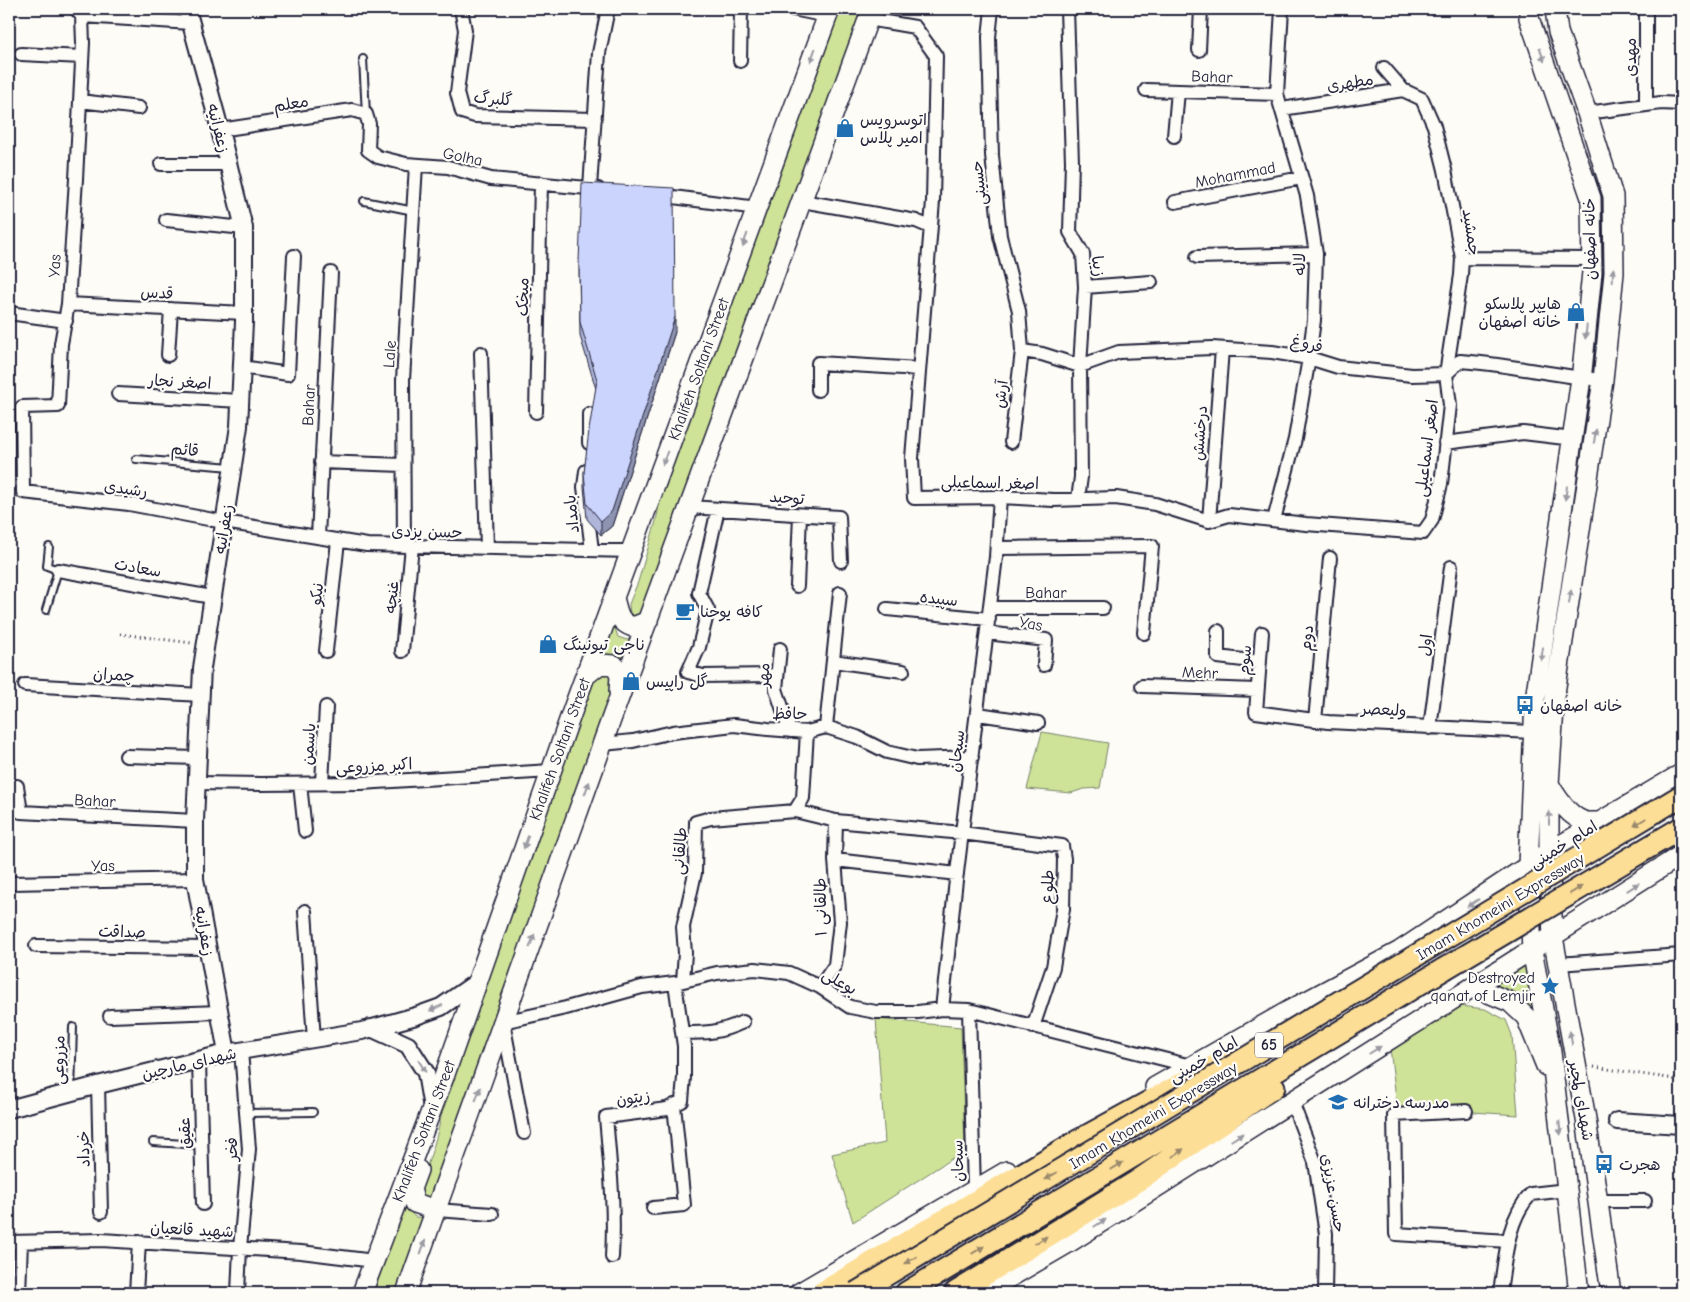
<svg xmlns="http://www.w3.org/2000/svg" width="1690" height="1302" viewBox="0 0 1690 1302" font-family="'Comic Neue','Playpen Sans Arabic',sans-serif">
<rect width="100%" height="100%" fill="#fdfcf7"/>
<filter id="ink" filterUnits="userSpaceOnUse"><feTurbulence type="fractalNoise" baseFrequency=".02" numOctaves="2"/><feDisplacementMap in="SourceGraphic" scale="10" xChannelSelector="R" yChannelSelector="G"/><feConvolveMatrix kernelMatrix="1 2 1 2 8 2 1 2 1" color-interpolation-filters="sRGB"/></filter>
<g filter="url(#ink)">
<!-- green -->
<path fill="#cee398" stroke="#78826a" d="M840,9H865L644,612L637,618L630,615L629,604L638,582L656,521L663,485Z
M614,625L618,637L627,640L637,635L622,668L620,659L612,655L602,657Z
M605,674L613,680L608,701L432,1197L422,1196L418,1188C430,1160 438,1136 443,1106L594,678Z
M1042,732L1108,743L1100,788L1084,789L1071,793L1027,789Z
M1527,963L1533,1016L1512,991L1490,984Z
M1461,1006L1485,1009L1506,1020L1512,1035L1518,1115L1397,1107L1390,1048Z
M876,1019L961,1027L965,1150L853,1222L832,1154L885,1143Z
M405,1206L415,1217L427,1218L400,1293H373Z"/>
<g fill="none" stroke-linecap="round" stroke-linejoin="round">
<!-- service casing -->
<g stroke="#22223b" stroke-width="10">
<path id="service" d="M363,59L366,114
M364,201L414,211
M136,459L231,467
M46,610L58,570L47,566L49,547
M71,1092L73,1027
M246,1113L313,1112
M153,1142L201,1145"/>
</g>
<!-- minor casing -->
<g stroke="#22223b" stroke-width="16">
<path id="minor" d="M76,9L82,16L83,43L76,179L68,304L61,344L58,406L22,407L23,492L129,504L224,522L367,545L631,551
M461,9L465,30L457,93L462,112L475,116L595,119
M793,9L827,16
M992,9L989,37L992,155L1000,236L1019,311L1022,351L1011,442
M1067,9L1072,162L1070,232L1083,254L1085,287L1080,366L1081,477L1078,499
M1646,9V105
M82,16L191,23
M868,19L915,27L936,56L933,201L912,458L914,498L1000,497L1053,500L1116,498L1155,504L1209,521L1229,515L1306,524L1423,533L1432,520L1441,484L1450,405L1446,374L1461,275L1462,258L1445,170L1434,126L1422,99L1403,90L1282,109
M1199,50L1201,9
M21,54L82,57
M740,61L741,9
M1384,68L1403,90
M1146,90L1277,94
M80,101L139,108
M1587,113L1661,103L1681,104
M220,130L352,110L366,114L369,124L368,150L378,157L406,164L448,167L491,179L598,189
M1174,136L1178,91
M161,164H228
M590,188L599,53L608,9
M658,195L757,208
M802,201L916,221L930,227
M1175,202L1301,178
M166,220L244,228
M1197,257L1316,254
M1462,258L1592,259
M1085,287L1151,282
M68,304L244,313
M9,313L66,321
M1022,351L1042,354L1080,366L1119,352L1212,348L1272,352L1309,358L1338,367L1412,375L1446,374L1460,361C1508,364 1555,376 1603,380
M481,353L487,548
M168,355L171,309
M242,367L288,374L294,256
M818,390V363L919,369
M118,394L240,401
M536,412L541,183
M589,443V414
M1445,443L1523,433L1573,439
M321,462L403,465
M586,471L584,487L592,550
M690,507L839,517L841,561
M718,509L699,593L708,610L699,647L688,672L703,676L777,675
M1274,520L1295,439L1309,358L1314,320L1316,254L1307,196L1277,94L1282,9
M1209,521L1222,349
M318,537L331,273
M404,546L403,380L416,165
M997,548L1152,546L1144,633
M58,570L212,597
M797,586L800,515
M990,608H1103
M887,609L989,619
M1218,631V657L1260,662
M987,633L1046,640L1044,665
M1262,633L1256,712L1328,722L1533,732
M780,649L776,689L790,731
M326,651L338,541
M402,651L412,546
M833,661L903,671
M25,685L201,695
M1142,686L1257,690
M978,714L1038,723
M1315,721L1330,558
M826,727L840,593
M1430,728L1451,567
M603,744L633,741L673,732L734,725L768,729L807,732L826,727L857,737L887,752L917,759L972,757
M126,756L198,758
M197,783L261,784L361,783L551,771
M322,783L326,707
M300,784L305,831
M17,786L21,812L195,821
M795,811L836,821L962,833L1062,846L1064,859L1063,909L1053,967L1033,1027
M835,860L957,874
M12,883L195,879
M305,911L314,1039
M36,946L208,948
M1558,964L1681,955
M683,981L685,953L683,927L695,873L696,822L711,818L795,811L803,798L807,732
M820,987L835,965L840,922L835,860L836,821
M942,1009L955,889L996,557L1000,497
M969,1010L974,1190
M110,1016L220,1012
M682,1033C707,1033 719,1033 743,1022
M199,1061L203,1204
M98,1085L101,1212
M1292,1102L1315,1162L1326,1234L1325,1293
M1466,1111L1394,1115L1396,1234L1508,1241
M524,1133L503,1022L566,1008L642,987L675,983L717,973L755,969L789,973L820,987L850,1007L876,1012H918L942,1009L969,1010L1191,1066
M1598,1201H1645
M653,1208L684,1205L674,1105
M436,1210L492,1214
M9,1242L101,1240L301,1252L374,1261
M612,1257C615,1210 610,1164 606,1117L667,1109L682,1101L684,1077V1046L675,983
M19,1293L21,1242
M136,1293L139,1242
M238,1293L240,1248L249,1149L241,1051
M1500,1293C1505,1260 1507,1219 1531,1194L1567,1190"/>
</g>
<!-- tertiary casing -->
<g stroke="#22223b" stroke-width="20">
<path id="tertiary" d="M187,9L217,118L244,228V322L239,426L202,668L195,821V879L227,1053
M371,1028L408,1045L426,1073L432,1108
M9,1109L98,1085L227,1053L362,1031L416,1016L441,1007L477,982
M1617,1121L1681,1125"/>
</g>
<!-- secondary casing -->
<g stroke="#22223b" stroke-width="22">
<path id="secondary" d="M1529,9V18L1591,198L1592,272L1582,371L1535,700L1528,866L1532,950L1551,1052L1579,1293
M1555,9L1558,32L1587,113L1613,196L1614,273L1603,380L1555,693L1549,784V852L1553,937L1586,1119L1611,1293
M614,598C618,612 618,622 633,627L648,621
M585,676L600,664L614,665L620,675L619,692
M1549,784C1557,798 1570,819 1587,822C1591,822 1596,822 1600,822
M1474,987L1510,1002L1526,1017L1546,1066
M1155,1087L1290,1010L1400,951L1549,852L1681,774
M418,1170L411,1189L415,1203L436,1210
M362,1293L444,1077L573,709L830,9
M406,1293L612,717L872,9
M799,1293L1007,1171
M983,1293L1070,1242L1681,855"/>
</g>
<!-- trunk casing -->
<g stroke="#22223b" stroke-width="25">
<path id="trunk" d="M821,1293L1076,1142L1227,1059
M906,1293L1444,969
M955,1293L1139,1180L1274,1087"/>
</g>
<!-- path -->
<path stroke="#22223b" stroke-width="3" stroke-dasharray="1 4" stroke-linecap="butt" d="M120,634L192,643
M1594,1067L1681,1080"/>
<!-- service -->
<use href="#service" stroke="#fdfcf7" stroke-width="6"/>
<!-- minor -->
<use href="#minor" stroke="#fdfcf7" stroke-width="12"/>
<!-- tertiary -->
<use href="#tertiary" stroke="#fdfcf7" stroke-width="16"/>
<!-- secondary -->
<use href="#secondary" stroke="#fdfcf7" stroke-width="19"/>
<!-- trunk -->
<use href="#trunk" stroke="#fdde96" stroke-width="21"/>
<!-- trunk-bridge casing -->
<g stroke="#22223b" stroke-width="25" stroke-linecap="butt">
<path id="trunk-bridge" d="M1444,969L1681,828
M856,1293L1681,796"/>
</g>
<!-- trunk-bridge -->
<use href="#trunk-bridge" stroke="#fdde96" stroke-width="21"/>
</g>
<!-- wall -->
<path fill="#afb6d9" stroke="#22223b" d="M579,262L675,332L612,526L601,535L587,519L584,487V473L596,389L580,336Z"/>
<!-- shaded-wall -->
<path fill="#8e94b0" stroke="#22223b" d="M675,317V332L612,526L601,535V521Z"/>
<!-- building -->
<path fill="#cbd4fc" stroke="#22223b" d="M582,183L674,188L675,317L612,511L601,521L587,504L584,473L589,430L597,380L580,322L579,262Z"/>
<!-- one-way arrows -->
<defs><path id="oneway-solid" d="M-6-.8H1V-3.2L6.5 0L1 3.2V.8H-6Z" transform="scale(1.25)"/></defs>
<g fill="#9a9aa2">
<use href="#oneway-solid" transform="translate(813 55) rotate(110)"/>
<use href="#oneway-solid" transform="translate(1542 55) rotate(71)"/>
<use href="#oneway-solid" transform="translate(745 240) rotate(110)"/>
<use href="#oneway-solid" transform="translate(1613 275) rotate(-87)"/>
<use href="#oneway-solid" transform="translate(1586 332) rotate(96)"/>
<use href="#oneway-solid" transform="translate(1595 436) rotate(-81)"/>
<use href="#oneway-solid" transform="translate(665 458) rotate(110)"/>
<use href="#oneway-solid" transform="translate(1566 493) rotate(98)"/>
<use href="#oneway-solid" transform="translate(1570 597) rotate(-81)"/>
<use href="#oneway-solid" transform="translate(1542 654) rotate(99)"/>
<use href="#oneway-solid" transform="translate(587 788) rotate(-70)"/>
<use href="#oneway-solid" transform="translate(1549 818) rotate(-90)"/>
<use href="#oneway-solid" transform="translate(526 842) rotate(109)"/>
<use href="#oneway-solid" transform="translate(1633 887) rotate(-33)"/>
<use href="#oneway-solid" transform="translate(1473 903) rotate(146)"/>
<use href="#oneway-solid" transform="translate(532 941) rotate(-70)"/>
<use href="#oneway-solid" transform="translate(436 1008) rotate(156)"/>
<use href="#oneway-solid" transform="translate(1571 1038) rotate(-100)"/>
<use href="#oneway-solid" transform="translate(1375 1050) rotate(-32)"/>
<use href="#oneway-solid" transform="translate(422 1066) rotate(58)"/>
<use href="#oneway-solid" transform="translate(478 1094) rotate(-70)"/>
<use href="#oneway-solid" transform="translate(1560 1128) rotate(84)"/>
<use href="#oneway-solid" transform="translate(1237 1137) rotate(-32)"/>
<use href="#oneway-solid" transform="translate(1100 1223) rotate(-32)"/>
<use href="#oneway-solid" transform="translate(423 1247) rotate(-70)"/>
</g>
<g fill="#9a896d">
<use href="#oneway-solid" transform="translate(1640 822) rotate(148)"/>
<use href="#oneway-solid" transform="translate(1576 890) rotate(-31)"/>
<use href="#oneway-solid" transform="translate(1178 1153) rotate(-35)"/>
<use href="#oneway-solid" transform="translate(1117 1166) rotate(-31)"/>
<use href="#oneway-solid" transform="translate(1051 1176) rotate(149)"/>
<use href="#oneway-solid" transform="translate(1041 1240) rotate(-32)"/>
<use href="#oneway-solid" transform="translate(978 1250) rotate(-31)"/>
<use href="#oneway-solid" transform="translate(911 1260) rotate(149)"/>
</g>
</g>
<!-- icons -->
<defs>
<g id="shop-bare" transform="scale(1.5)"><path d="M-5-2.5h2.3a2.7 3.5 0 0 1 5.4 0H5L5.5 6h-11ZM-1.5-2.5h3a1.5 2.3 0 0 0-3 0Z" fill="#1f6fb2" stroke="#fdfcf7" stroke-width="2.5" paint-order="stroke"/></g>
<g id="cafe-bare" transform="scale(1.5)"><path d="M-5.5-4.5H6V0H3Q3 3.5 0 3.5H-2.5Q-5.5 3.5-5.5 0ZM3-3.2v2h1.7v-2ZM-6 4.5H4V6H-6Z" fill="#1f6fb2" stroke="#fdfcf7" stroke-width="2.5" paint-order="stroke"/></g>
<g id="bus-bare" transform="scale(1.5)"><path d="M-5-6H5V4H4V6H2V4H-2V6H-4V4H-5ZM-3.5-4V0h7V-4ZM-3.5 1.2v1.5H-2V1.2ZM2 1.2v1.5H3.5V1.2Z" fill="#1f6fb2" stroke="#fdfcf7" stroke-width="2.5" paint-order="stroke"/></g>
<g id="sight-bare" transform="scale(1.5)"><path d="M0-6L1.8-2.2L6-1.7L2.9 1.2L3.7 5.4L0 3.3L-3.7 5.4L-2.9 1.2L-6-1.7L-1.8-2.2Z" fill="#1f6fb2" stroke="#fdfcf7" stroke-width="2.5" paint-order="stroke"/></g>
<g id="school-bare" transform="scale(1.5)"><path d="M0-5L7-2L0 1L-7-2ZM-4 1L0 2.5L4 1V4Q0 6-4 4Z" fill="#1f6fb2" stroke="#fdfcf7" stroke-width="2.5" paint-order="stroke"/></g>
</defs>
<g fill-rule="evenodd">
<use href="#shop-bare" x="845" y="128"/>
<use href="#shop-bare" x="1576" y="312"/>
<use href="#cafe-bare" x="685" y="611"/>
<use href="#shop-bare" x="548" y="644"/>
<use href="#shop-bare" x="631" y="681"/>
<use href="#bus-bare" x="1525" y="705"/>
<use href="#sight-bare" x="1550" y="986"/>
<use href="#school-bare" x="1338" y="1102"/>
<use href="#bus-bare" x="1604" y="1164"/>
</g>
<g text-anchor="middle" stroke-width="4.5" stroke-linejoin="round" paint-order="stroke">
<!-- shield labels -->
<rect fill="#fdfcf7" stroke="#646373" stroke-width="1" x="1255" y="1032.5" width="28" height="25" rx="4"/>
<g font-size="15" font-weight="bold" fill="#22223b">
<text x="1269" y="1050">65</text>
</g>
<!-- street labels -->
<g font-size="16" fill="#22223b" stroke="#fdfcf7">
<text transform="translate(1630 57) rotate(-90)" y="6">مهدی</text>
<text transform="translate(1212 76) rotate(2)" y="6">Bahar</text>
<text transform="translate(1350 82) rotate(-9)" y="6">مطهری</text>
<text transform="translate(493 98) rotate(5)" y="6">گلبرگ</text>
<text transform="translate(291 103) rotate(-9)" y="6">معلم</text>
<text transform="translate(219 128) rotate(76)" y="6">زعفرانیه</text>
<text transform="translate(463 156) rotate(12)" y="6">Golha</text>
<text transform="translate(1235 174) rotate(-11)" y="6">Mohammad</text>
<text transform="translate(978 183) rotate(-96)" y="6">حسینی</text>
<text transform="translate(1472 232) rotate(81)" y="6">جمشید</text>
<text transform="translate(1589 239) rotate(-91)" y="6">خانه اصفهان</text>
<text transform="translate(1299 264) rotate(-91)" y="6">لاله</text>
<text transform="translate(54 266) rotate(-86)" y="6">Yas</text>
<text transform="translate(1099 266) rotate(82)" y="6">زیبا</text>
<text transform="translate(157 292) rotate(3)" y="6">قدس</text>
<text transform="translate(522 297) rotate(-89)" y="6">میخک</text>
<text transform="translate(1307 343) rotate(13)" y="6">فروغ</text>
<text transform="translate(389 354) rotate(-86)" y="6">Lale</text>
<text transform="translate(698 369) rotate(-70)" y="6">Khalifeh Soltani Street</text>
<text transform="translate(180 381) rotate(3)" y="6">اصغر نجار</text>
<text transform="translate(1000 394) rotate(-83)" y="6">آرش</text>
<text transform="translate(308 405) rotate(-87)" y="6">Bahar</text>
<text transform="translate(1199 433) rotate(-86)" y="6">درخشش</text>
<text transform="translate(1426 448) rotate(-83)" y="6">اصغر اسماعیلی</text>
<text transform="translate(185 449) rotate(5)" y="6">قائم</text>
<text transform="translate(990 482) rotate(1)" y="6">اصغر اسماعیلی</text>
<text transform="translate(126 488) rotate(8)" y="6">رشیدی</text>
<text transform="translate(787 497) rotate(4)" y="6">توحید</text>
<text transform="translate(571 514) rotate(-96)" y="6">بامداد</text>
<text transform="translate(223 529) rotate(-81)" y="6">زعفرانیه</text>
<text transform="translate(427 531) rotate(1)" y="6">حسن یزدی</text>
<text transform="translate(138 567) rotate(10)" y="6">سعادت</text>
<text x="1046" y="598">Bahar</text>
<text transform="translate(316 594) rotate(-84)" y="6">نیکو</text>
<text transform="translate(391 597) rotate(-85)" y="6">غنچه</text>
<text transform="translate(939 598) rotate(6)" y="6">سپیده</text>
<text transform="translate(1031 623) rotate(11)" y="6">Yas</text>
<text transform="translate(1306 638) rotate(-85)" y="6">دوم</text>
<text transform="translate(1425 645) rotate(-83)" y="6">اول</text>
<text transform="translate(1244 660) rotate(-85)" y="6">سوم</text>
<text transform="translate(1200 672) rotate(2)" y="6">Mehr</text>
<text transform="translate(114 674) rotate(3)" y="6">چمران</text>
<text transform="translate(763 675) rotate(-88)" y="6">مهر</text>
<text transform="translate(1384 709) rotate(3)" y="6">ولیعصر</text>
<text transform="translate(790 713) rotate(1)" y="6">حافظ</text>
<text transform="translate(308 744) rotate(-86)" y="6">یاسمن</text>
<text transform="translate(559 749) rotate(-70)" y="6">Khalifeh Soltani Street</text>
<text transform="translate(956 751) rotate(-83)" y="6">سبحان</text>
<text transform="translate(374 765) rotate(-3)" y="6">اکبر مزروعی</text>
<text transform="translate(95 800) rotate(3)" y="6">Bahar</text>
<text transform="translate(1563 844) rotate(-32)" y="6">امام خمینی</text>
<text transform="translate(679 851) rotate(-86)" y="6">طالقانی</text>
<text transform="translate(103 865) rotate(-1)" y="6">Yas</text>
<text transform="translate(1047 887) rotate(-88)" y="6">طلوع</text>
<text transform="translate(1500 906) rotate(-31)" y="6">Imam Khomeini Expressway</text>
<text transform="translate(820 907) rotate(-91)" y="6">طالقانی ۱</text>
<text transform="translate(122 931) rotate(1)" y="6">صداقت</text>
<text transform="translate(205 931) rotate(80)" y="6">زعفرانیه</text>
<text transform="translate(840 981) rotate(29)" y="6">بوعلی</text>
<text transform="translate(1203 1059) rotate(-30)" y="6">امام خمینی</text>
<text transform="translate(58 1060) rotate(-89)" y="6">مزروعی</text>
<text transform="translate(189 1063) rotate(-13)" y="6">شهدای مارچین</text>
<text transform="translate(633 1097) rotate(-8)" y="6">زیتون</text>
<text transform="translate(1582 1100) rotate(80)" y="6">شهدای لمجیر</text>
<text transform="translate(1153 1115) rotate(-31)" y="6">Imam Khomeini Expressway</text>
<text transform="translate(423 1131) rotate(-69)" y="6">Khalifeh Soltani Street</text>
<text transform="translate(184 1133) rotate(-91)" y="6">عقیق</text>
<text transform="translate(83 1149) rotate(-92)" y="6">خرداد</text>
<text transform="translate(231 1149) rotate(-90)" y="6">فخر</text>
<text transform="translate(957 1161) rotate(-92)" y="6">سبحان</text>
<text transform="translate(1334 1193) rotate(80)" y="6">حسن عزیزی</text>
<text transform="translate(192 1229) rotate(3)" y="6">شهید قانعیان</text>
</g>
<!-- poi labels -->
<g font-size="16" fill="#22223b" stroke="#fdfcf7" text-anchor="start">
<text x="860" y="125">اتوسرويس<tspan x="860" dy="18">امير پلاس</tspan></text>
<text x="1561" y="309" text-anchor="end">هایپر پلاسکو<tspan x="1561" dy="18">خانه اصفهان</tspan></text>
<text x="700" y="617">کافه یوحنا</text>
<text x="563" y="650">ناجی‌ تیونینگ</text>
<text x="646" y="687">گل راپیس</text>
<text x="1540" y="711">خانه اصفهان</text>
<text x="1535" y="983" text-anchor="end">Destroyed<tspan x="1535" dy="18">qanat of Lemjir</tspan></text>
<text x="1353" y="1108">مدرسه دخترانه</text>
<text x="1619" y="1170">هجرت</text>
</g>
</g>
<!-- margin -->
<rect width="1690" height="1302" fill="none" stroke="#fdfcf7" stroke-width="30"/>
<rect x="15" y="15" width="1660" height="1272" fill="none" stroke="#22223b" stroke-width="2" filter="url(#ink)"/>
</svg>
